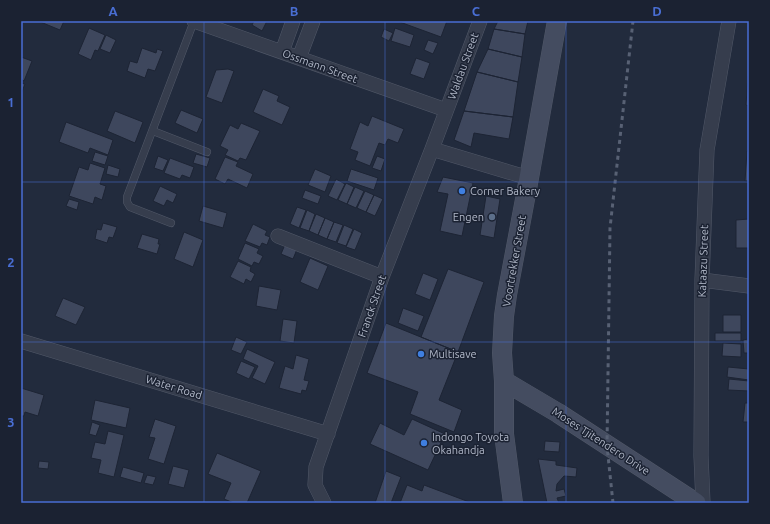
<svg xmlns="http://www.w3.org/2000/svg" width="770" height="524" viewBox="0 0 770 524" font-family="Ubuntu,sans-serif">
<rect width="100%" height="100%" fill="#222b3d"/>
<!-- building -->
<path fill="#3e475d" stroke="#1d2434" d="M38,21H64L60,30Z
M254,21H267L262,31L252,25Z
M397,21H447L441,37Z
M498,21H528L525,34L494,29Z
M89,28L105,35L98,51L95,50L91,60L78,54Z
M395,28L414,35L410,47L391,41Z
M384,29L393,33L389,41L381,37Z
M494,29L525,34L522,57L488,49Z
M106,35L116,40L110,53L100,49Z
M428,40L438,43L433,54L424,50Z
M142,48L156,53L157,49L163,51L155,71L148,69L145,78L127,71L130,61L137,63Z
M488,49L522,57L518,82L477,72Z
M21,57L32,61L24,81L21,79Z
M416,58L430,63L424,79L410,74Z
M228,69L234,71L222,103L206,97L216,70Z
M477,72L518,82L513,117L464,111Z
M748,76H749V106L746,105Z
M21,83L25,84L21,94Z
M263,89L279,96L277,101L290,107L282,125L253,112Z
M181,110L203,119L197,133L175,123Z
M115,111L143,122L135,143L107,131Z
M464,111L513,117L509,139L474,133L471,147L454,140Z
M372,116L404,129L398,143L388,139L385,145L379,143L370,166L355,160L358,152L350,149L360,122L368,126Z
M66,122L113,140L108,155L90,148L88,153L59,142Z
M241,123L260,131L246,160L240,158L238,161L225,155L228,150L220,146L230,125L238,129Z
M747,151H749V181H745Z
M95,152L108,156L105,165L92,161Z
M196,154L210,158L207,167L193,163Z
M158,156L168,160L163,171L154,168Z
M377,156L385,159L381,171L372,168Z
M225,157L238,162L236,166L253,174L247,188L228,179L225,184L215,179Z
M170,158L194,167L190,178L182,175L180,179L164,173Z
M90,163L105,168L100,184L106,186L102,200L95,197L93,204L69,196L79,167L88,170Z
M108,165L120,169L118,177L106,174Z
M315,169L331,176L325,192L308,185Z
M351,169L378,178L374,190L347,181Z
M443,177L473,183L462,236L440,231L448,194L437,192Z
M336,179L345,184L337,200L328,196Z
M346,183L354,187L347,204L338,200Z
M160,186L177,194L173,203L167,200L164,206L153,201Z
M355,187L364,191L356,208L347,204Z
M305,190L321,196L318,204L302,198Z
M365,191L374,195L366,212L357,208Z
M374,195L383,199L375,216L366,212Z
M486,196L500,199L494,238L480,235Z
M69,199L79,202L77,210L66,206Z
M203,206L227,213L223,228L199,221Z
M297,207L306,210L299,228L290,224Z
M307,210L315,214L309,231L300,228Z
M316,214L325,218L318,235L309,231Z
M325,218L334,222L327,239L318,235Z
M749,219V248H736V220Z
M334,222L343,225L336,242L327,239Z
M103,223L117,227L113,238L109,237L107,243L95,239L97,229L101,230Z
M253,224L267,231L265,235L270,237L267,245L262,243L260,247L245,241Z
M344,225L353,229L346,246L337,243Z
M354,229L362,233L355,250L346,247Z
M184,232L203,240L193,267L174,259Z
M142,234L159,239L158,244H160L157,254L137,248Z
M286,242L298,247L293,259L281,254Z
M245,243L259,249L257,253L263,256L259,264L254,262L252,266L238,259Z
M310,258L328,266L318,290L300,282Z
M238,261L251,267L250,271L255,274L251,282L246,279L244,284L230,277Z
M448,269L484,282L458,352L421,337Z
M423,273L438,279L430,300L415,294Z
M259,286L281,290L277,310L256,306Z
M63,298L85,307L76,325L55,316Z
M403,308L424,316L418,331L398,323Z
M723,315H741V332H723Z
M283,319L297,321L294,343L280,341Z
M386,323L458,352L439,400L462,410L454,432L410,414L418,392L367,373Z
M715,333H741V341H715Z
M236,337L247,342L241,354L231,350Z
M748,339V353H744L743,340Z
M723,343L741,344V357L722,356Z
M247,349L275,362L265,384L252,378L258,366L243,359Z
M296,355L309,359L304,380L309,381L306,391L302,390L301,394L279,388L285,366L293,369Z
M241,361L255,367L249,379L236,373Z
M728,367L749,369V380L727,377Z
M729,379L749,381V391L728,390Z
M21,388L44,395L38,416L25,412L24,416H21Z
M95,400L130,408L126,428L91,420Z
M745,403H749V422H743Z
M155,419L176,426L164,464L148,459L155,438L149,437Z
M412,419L445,434L428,470L370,444L380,423L404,435Z
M92,422L100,425L96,436L89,434Z
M108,431L124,435L114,477L98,473L101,460L91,458L95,442L105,444Z
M545,441L560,442L559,452L544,451Z
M217,453L261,471L247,503H234L224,499L231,483L208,474Z
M538,459L556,461V465L577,468L576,477L564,476L557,484L556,491L564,489L566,496L557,498L559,503H547Z
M39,461L49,462L48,469L38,468Z
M173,466L189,470L184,488L168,484Z
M123,467L144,473L141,483L120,477Z
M386,471L401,477L391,503H375Z
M147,475L156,477L153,485L144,483Z
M407,485L422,491L424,485L472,503H400Z"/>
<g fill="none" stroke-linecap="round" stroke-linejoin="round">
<!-- service casing -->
<g stroke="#515868" stroke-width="8">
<path id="service" d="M153,131L207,152
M171,223L130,207L127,202V197L194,21"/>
</g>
<!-- minor casing -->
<g stroke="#515868" stroke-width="15">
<path id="minor" d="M194,21L446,110
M282,52L293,21
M299,58L313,21
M432,149L529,178
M278,236L382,277
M702,280L749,286
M21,341L328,434
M324,503L315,485L316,467L382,277L432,149L480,21
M703,503L701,456L702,280L707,150L729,21"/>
</g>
<!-- secondary casing -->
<g stroke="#515868" stroke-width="20">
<path id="secondary" d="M504,381L558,413L696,503
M513,503L504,434V381L502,353L504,316L507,295L529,178L557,21"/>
</g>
<!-- service -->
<use href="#service" stroke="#363d4d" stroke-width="7"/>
<!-- minor -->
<use href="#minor" stroke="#363d4d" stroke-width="14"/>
<!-- secondary -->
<use href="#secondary" stroke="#444c60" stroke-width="19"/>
<!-- rail -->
<path stroke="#586174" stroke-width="3" stroke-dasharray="4 4" stroke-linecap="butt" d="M613,503L607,446L610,228L633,21"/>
</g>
<!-- grid -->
<path fill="none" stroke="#496ed3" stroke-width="1" stroke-opacity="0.55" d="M204,21V503M385,21V503M566,21V503M21,182H749M21,342H749"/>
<!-- markers -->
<g fill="#3f7fe0" stroke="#1b2232" stroke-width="1.5">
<circle cx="462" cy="191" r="4"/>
<circle cx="421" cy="354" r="4"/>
<circle cx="424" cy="443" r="4"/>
</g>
<circle fill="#5c6f8a" stroke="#1b2232" stroke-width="1.5" cx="492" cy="217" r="4"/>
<g text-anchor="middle" stroke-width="3" stroke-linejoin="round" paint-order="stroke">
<!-- street labels -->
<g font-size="11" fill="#b1b8c8" stroke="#1b2232">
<text transform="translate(320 66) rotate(20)" y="4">Ossmann Street</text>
<text transform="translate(463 66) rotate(-70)" y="4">Waldau Street</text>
<text transform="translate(514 261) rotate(-80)" y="4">Voortrekker Street</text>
<text transform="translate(703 261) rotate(-88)" y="4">Kataazu Street</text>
<text transform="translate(372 306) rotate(-71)" y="4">Franck Street</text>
<text transform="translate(174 387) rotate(17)" y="4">Water Road</text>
<text transform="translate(601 441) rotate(33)" y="4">Moses Tjitendero Drive</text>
</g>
<!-- poi labels -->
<g font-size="11" fill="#b1b8c8" stroke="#1b2232" text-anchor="start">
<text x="470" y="195">Corner Bakery</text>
<text x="484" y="221" text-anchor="end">Engen</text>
<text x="429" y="358">Multisave</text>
<text x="432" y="441">Indongo Toyota<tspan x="432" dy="13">Okahandja</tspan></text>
</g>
</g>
<!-- border -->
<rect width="770" height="524" fill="none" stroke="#1b2232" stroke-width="44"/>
<rect x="22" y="22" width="726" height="480" fill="none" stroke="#496ed3" stroke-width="1.5"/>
<g font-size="13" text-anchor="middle" font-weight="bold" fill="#496ed3">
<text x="113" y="16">A</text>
<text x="294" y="16">B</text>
<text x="476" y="16">C</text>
<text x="657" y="16">D</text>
<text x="11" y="107">1</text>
<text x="11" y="267">2</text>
<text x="11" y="427">3</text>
</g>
</svg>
